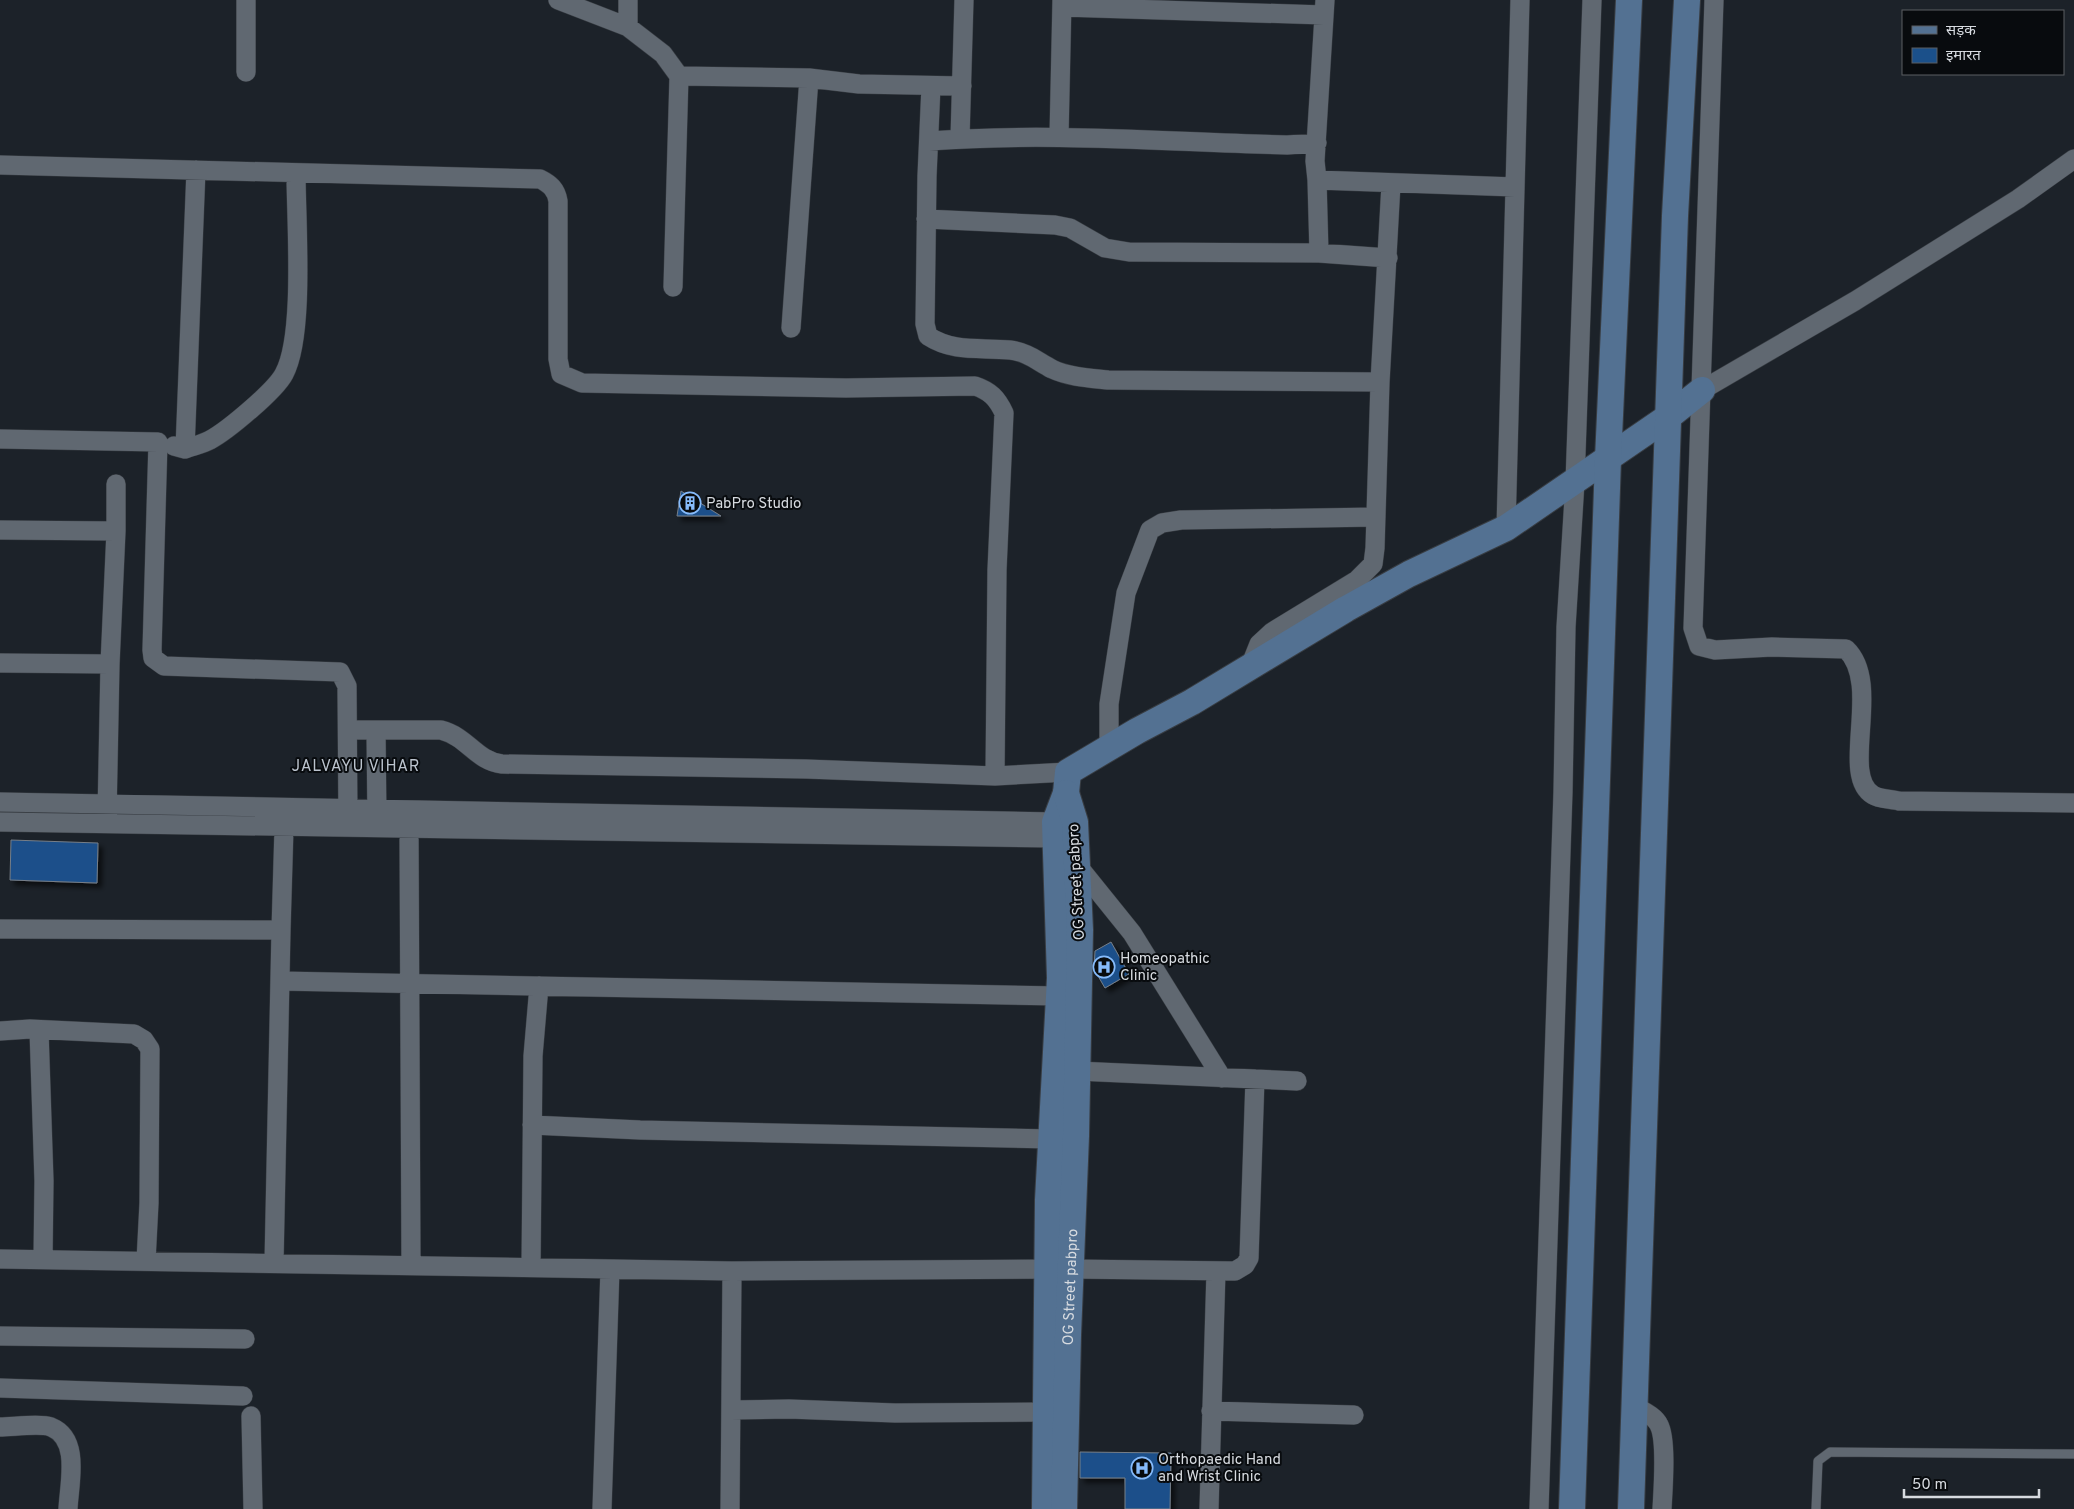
<svg xmlns="http://www.w3.org/2000/svg" width="2074" height="1509" viewBox="0 0 2074 1509" font-family="Overpass,'Noto Sans Devanagari',sans-serif">
<defs>
<filter id="shadow"><feDropShadow dx="4.5" dy="4.5" stdDeviation="2.5" flood-color="#0009"/></filter>
</defs>
<rect width="100%" height="100%" fill="#1c2229"/>
<!-- building -->
<path fill="#1b508a" stroke="#767e88" filter="url(#shadow)" d="M681,491L721,516H677Z
M11,840L98,843L97,883L10,880Z
M1111,942L1129,974L1105,988L1094,969L1095,951Z
M1080,1452L1171,1453L1170,1509H1125V1478H1080Z"/>
<g fill="none" stroke-linecap="round" stroke-linejoin="round">
<!-- lane casing -->
<g stroke="#383d43" stroke-width="10">
<path id="lane" d="M1816,1509L1818,1461L1830,1452L2074,1454"/>
</g>
<!-- street casing -->
<g stroke="#383d43" stroke-width="20">
<path id="street" d="M246,0V72
M558,0L628,27
M628,0V27L663,54L679,76
M1325,0L1315,161L1317,180L1515,187
M1714,0L1693,628L1699,646L1715,650L1772,647L1846,649C1883,684 1839,775 1873,795C1879,799 1891,799 1899,801L2074,803
M1062,7L1324,15
M931,86L927,176L925,324L928,336C954,353 981,347 1010,350C1027,352 1037,361 1052,369C1069,377 1089,378 1108,380L1380,382
M1059,137L1062,0
M960,138L964,0
M929,141C1048,132 1167,142 1287,145L1317,143
M0,165L540,179C550,184 556,189 558,201V359L561,374L582,383L846,388L975,386C990,391 997,398 1004,413L997,570L995,776
M1317,180L1319,253
M926,219L1055,225L1070,228L1105,248L1129,252L1319,253L1388,258
M673,287L679,76L809,78L859,84L962,86
M791,328L809,78
M1702,390L1855,301L2018,199L2074,159
M0,439L158,442L152,650L153,658L164,666L340,672L347,686L348,820
M174,446L185,449L196,170
M185,449C193,446 203,444 210,440C227,431 275,391 284,374C305,336 296,220 296,173
M1506,528L1520,0
M0,530L116,531L110,664L107,816
M116,531V484
M0,663L110,664
M1251,664L1259,644L1272,632L1357,580L1373,564L1375,548L1380,382L1391,184
M348,730H441C468,737 476,761 502,764L806,769L995,776L1068,772
M376,730L377,821
M1109,747V704L1126,593L1150,530L1162,523L1181,520L1376,517
M0,802L1055,822
M0,822L1055,838
M409,827L411,1266
M1078,866L1132,933L1222,1078
M0,929L281,930L284,828
M280,981L1059,996
M39,1030L44,1181L43,1260
M0,1031L30,1029L134,1034L144,1040L150,1049L149,1203L146,1261
M1077,1071L1297,1081
M532,1125L640,1130L1050,1139
M0,1259L732,1271L1071,1269L1235,1271L1245,1265L1249,1258L1255,1079
M274,1263L281,930
M531,1268L533,1056L539,986
M0,1336L245,1339
M0,1388L243,1396
M1634,1406C1643,1411 1655,1416 1659,1425C1667,1440 1663,1490 1662,1509
M731,1410L789,1409L895,1413L1046,1412
M1211,1411L1354,1415
M251,1416L253,1509
M0,1427C13,1427 40,1423 51,1427C81,1439 69,1484 68,1509
M602,1509L610,1269
M730,1509L732,1271
M1209,1509L1216,1271
M1539,1509L1563,792L1566,627L1575,482L1592,0"/>
</g>
<!-- secondary casing -->
<g stroke="#383d43" stroke-width="28">
<g id="secondary">
<path d="M1045,1509L1048,1200L1060,978L1055,822L1066,793L1068,772L1137,731L1192,702L1346,609L1409,574L1506,528L1668,417L1702,390"/>
<path id="s1" d="M1064,1509L1068,1335L1076,1136L1080,930L1075,822L1066,793"/>
<path d="M1572,1509L1608,459L1629,0"/>
<path d="M1631,1509L1675,216L1687,0"/>
</g>
</g>
<!-- lane -->
<use href="#lane" stroke="#606871" stroke-width="9"/>
<!-- street -->
<use href="#street" stroke="#606871" stroke-width="19"/>
<!-- secondary -->
<use href="#secondary" stroke="#537192" stroke-width="26"/>
</g>
<!-- icons -->
<defs>
<g id="building-ring" transform="scale(1.125)"><circle r="9.5" fill="#080b0e" stroke="#86bbfb" stroke-width="1.5"/><path d="M-4-6H4V6H1V3H-1V6H-4ZM-2.5-4.3h1.7v1.8h-1.7ZM.8-4.3h1.7v1.8H.8ZM-2.5-1h1.7V.8h-1.7ZM.8-1h1.7V.8H.8Z" fill="#86bbfb"/></g>
<g id="hospital-ring" transform="scale(1.125)"><circle r="9.5" fill="#080b0e" stroke="#86bbfb" stroke-width="1.5"/><path d="M-5-5h3v3.5h4V-5h3V5h-3V1.5h-4V5h-3Z" fill="#86bbfb"/></g>
</defs>
<g fill-rule="evenodd">
<use href="#building-ring" x="690" y="503"/>
<use href="#hospital-ring" x="1104" y="967"/>
<use href="#hospital-ring" x="1142" y="1468"/>
</g>
<g text-anchor="middle" stroke-width="4" stroke-linejoin="round" paint-order="stroke">
<!-- poi labels -->
<g font-size="15" fill="#d7dbe0" stroke="#080b0e" text-anchor="start">
<text x="706" y="508">PabPro Studio</text>
<text x="1120" y="963">Homeopathic<tspan x="1120" dy="17">Clinic</tspan></text>
<text x="1158" y="1464">Orthopaedic Hand<tspan x="1158" dy="17">and Wrist Clinic</tspan></text>
</g>
<!-- street labels -->
<g font-size="15" fill="#d7dbe0" stroke="#080b0e">
<text transform="translate(1076 882) rotate(-93)" y="5">OG Street pabpro</text>
<text dy="5" stroke="none"><textPath href="#s1" startOffset="222">OG Street pabpro</textPath></text>
</g>
<!-- neighbourhood labels -->
<g font-size="16" letter-spacing="1" fill="#bcc4ce" stroke="#080b0e">
<text x="356" y="771">JALVAYU VIHAR</text>
</g>
</g>
<!-- legend -->
<rect x="1902" y="10" width="162" height="65" fill="#080b0e" stroke="#5b5e62"/>
<rect x="1912" y="26" width="25" height="8" fill="#537192" stroke="#5b5e62"/>
<text x="1946" y="35" font-size="15" fill="#d7dbe0">सड़क</text>
<rect x="1912" y="48" width="25" height="15" fill="#1b508a" stroke="#5b5e62"/>
<text x="1946" y="60" font-size="15" fill="#d7dbe0">इमारत</text>
<!-- scale -->
<path d="M1904 1489v8h135v-8" fill="none" stroke="#d7dbe0" stroke-width="2.5"/>
<text x="1912" y="1489" font-size="15" fill="#d7dbe0" stroke="#080b0e" stroke-width="4" paint-order="stroke">50 m</text>
</svg>
